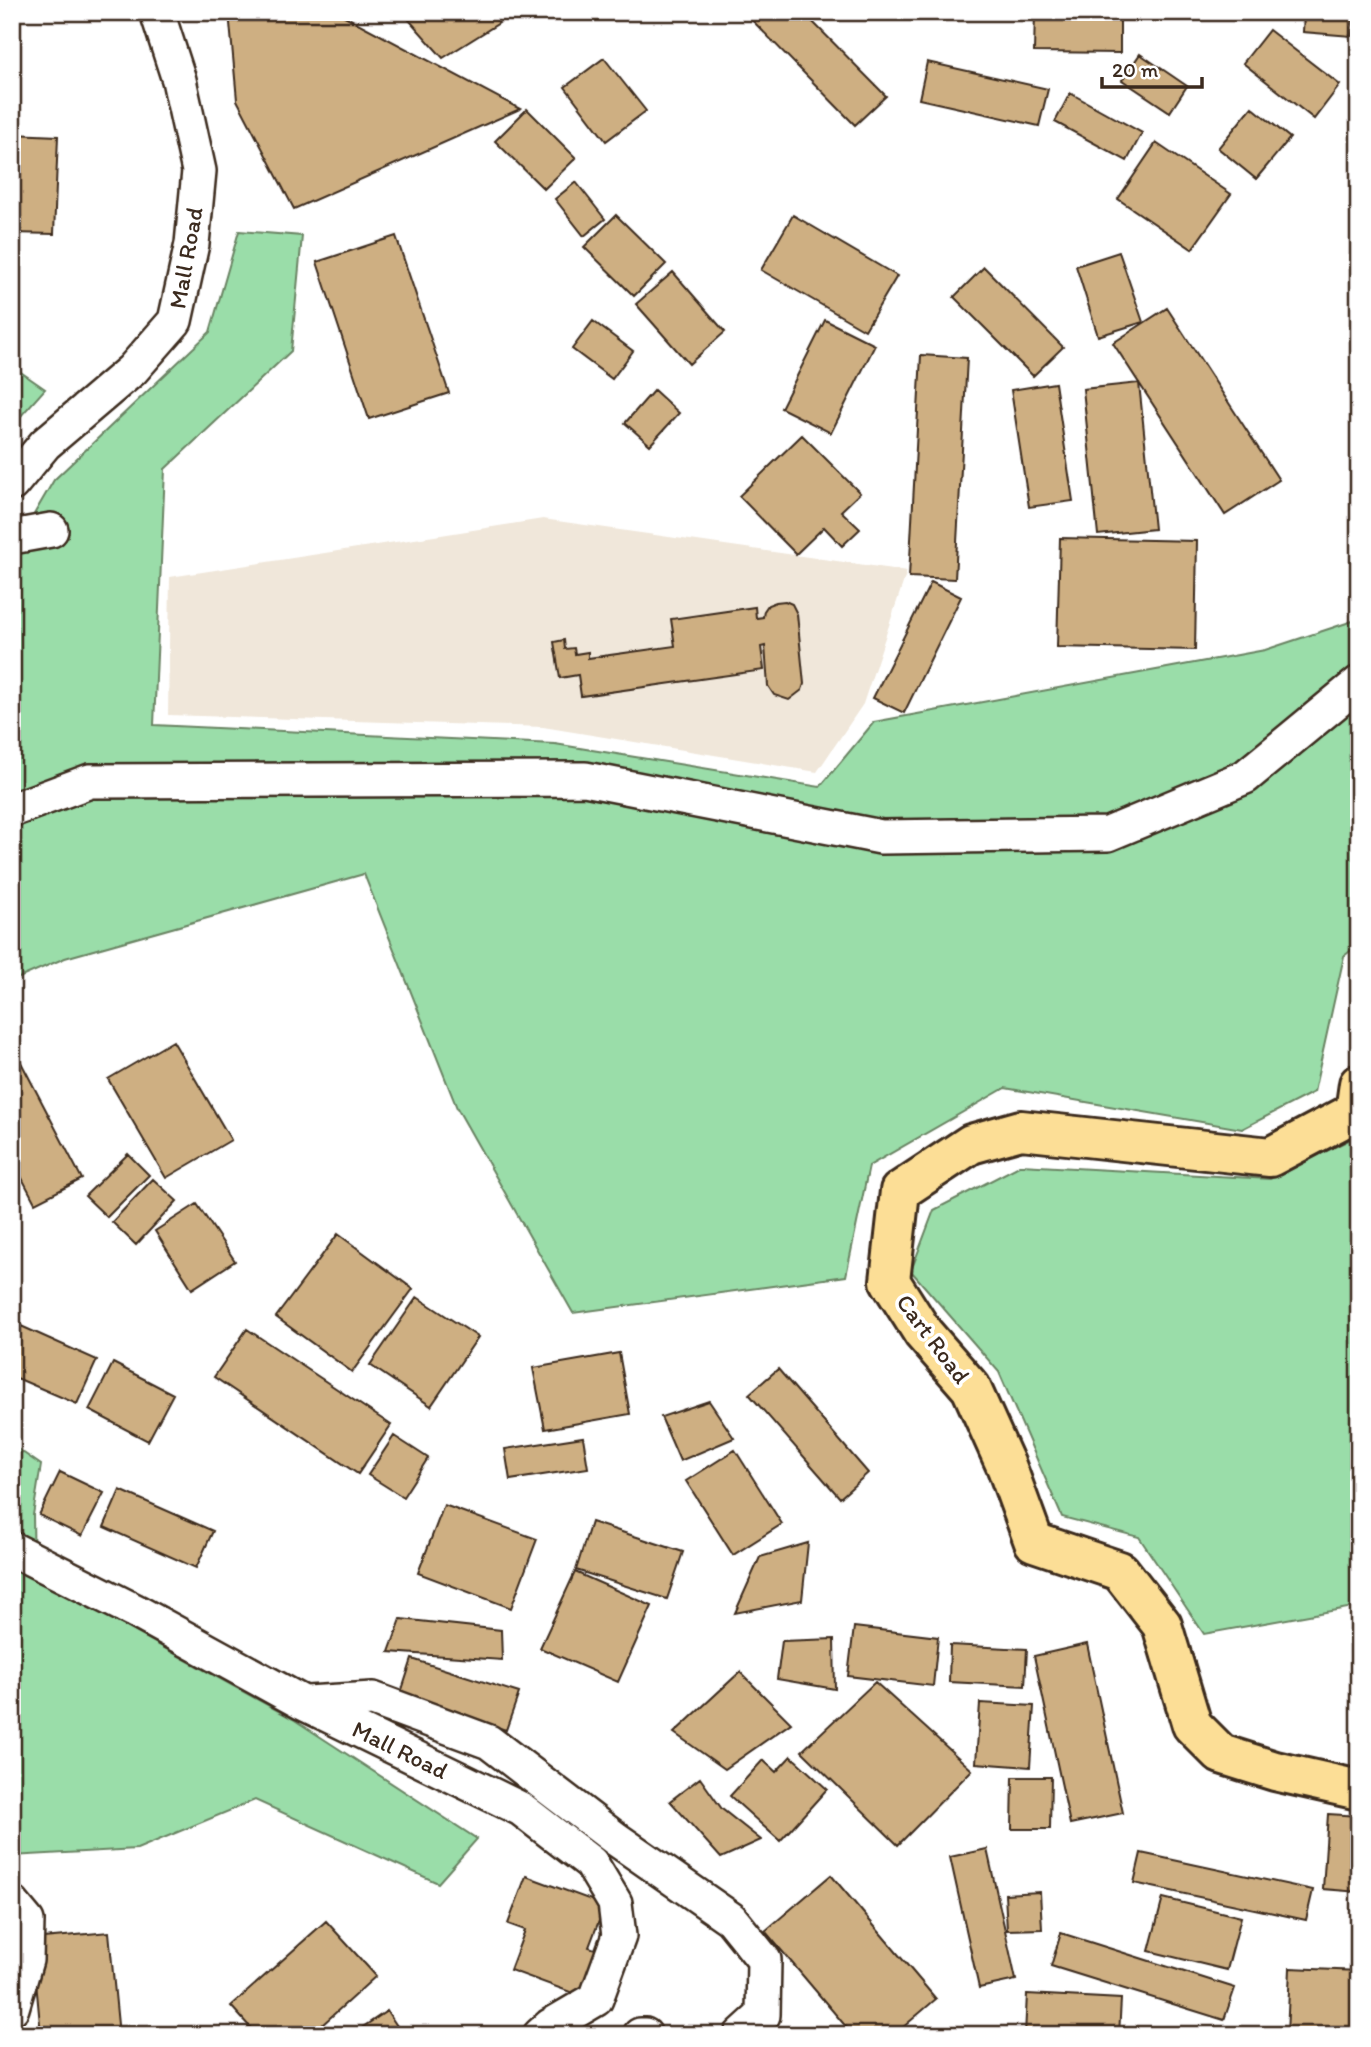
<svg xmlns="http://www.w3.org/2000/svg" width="1371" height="2047" viewBox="0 0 1371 2047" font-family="Itim,sans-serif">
<rect width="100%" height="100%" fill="#fff"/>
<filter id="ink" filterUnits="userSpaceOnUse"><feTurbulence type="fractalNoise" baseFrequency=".0143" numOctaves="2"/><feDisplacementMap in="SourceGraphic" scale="14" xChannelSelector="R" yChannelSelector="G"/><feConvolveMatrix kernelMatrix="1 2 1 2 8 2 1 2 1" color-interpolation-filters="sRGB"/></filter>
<g filter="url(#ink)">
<!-- built -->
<path fill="#f0e7da" d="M543,519L907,571L863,704L817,772L543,727L168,715L170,577Z"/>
<!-- green -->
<path fill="#9adda9" stroke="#6a8464" stroke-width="2" d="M239,231L302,236L291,351L165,469L154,725L555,744L820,787L874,722L1265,650L1359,619V944L1344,956L1314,1092L1242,1129L1005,1088L869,1166L846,1276L573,1313L457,1108L364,874L65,958L12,981V552L54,480L210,332Z
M12,366L45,389L12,426Z
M1359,1135V1606L1204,1634L1139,1537L1062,1517L999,1372L911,1271L934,1210L1021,1165L1270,1179Z
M12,1445L41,1465L33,1515L34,1576L293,1719L477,1839L438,1883L255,1800L137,1849L12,1856Z"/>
<!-- building -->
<path fill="#ceaf82" stroke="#3b2a1e" stroke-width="2" d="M229,12H337L520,109L294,209L237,100Z
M402,12H489L499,23L443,58Z
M744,12H803L886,96L855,125Z
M1035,12H1120V53L1034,52Z
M1304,12H1353L1351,36L1303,32Z
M1269,30L1340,85L1314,119L1243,63Z
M1140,54L1187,86L1170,112L1122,80Z
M604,58L646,111L606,141L565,87Z
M927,62L1048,89L1039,126L919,99Z
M1070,93L1142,133L1127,161L1055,122Z
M1252,107L1290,138L1256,179L1218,148Z
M527,109L576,158L544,189L495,141Z
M12,134L58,136L54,234L12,233Z
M1156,143L1231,194L1192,249L1118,199Z
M576,182L605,219L584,236L555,199Z
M616,215L666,264L634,296L584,247Z
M793,215L897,276L865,330L761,270Z
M396,236L449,393L369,419L317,262Z
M1119,252L1143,322L1098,336L1076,266Z
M984,267L1063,347L1033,376L954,297Z
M673,272L725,332L689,364L636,304Z
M1167,308L1279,480L1225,515L1113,343Z
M825,320L875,345L831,433L781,408Z
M593,321L633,351L612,379L572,349Z
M921,355L967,358L955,579L909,577Z
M1055,383L1073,501L1029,507L1011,390Z
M1139,383L1154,529L1098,535L1083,389Z
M654,390L679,413L650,445L625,423Z
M802,435L860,493L841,511L860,529L842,546L824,527L796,554L739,496Z
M1060,538L1197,541L1195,650L1057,647Z
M931,582L961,597L904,713L873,698Z
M785,601L792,604L797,614L804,684L802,690L789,700L774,695L768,686L765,646L761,647L764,670L581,696L578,675L560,678L554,642L564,640L565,649L574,648L575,654L588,652V658L675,646L671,619L755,607L756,618L763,617L764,611L768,605L776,602Z
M173,1041L231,1140L166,1178L108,1079Z
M13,1047L82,1179L35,1203L12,1159Z
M128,1154L149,1175L107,1217L85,1196Z
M153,1179L177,1201L136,1245L112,1222Z
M197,1204L235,1261L192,1289L155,1231Z
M338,1234L413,1289L352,1372L276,1317Z
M417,1297L478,1337L431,1406L370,1365Z
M21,1326L97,1360L77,1404L12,1376V1344Z
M247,1329L391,1425L358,1474L214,1377Z
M619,1353L630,1414L545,1429L533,1368Z
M113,1363L173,1394L148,1441L89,1410Z
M778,1369L868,1473L840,1498L749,1394Z
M709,1401L734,1438L680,1461L661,1417Z
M394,1436L428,1458L403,1497L368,1475Z
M583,1437L588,1468L510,1480L505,1449Z
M735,1450L782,1524L733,1555L686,1481Z
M60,1472L104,1493L82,1536L39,1515Z
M120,1490L213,1531L196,1568L104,1527Z
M444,1505L537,1539L511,1608L418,1573Z
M591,1522L683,1552L667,1599L576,1570Z
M808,1543L802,1600L735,1613L760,1557Z
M575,1572L652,1606L618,1682L540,1648Z
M401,1619L501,1630L502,1660L389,1652Z
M854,1627L938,1637L933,1686L848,1676Z
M834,1639L835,1689L777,1679L782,1641Z
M1087,1644L1123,1813L1070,1824L1034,1656Z
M950,1645L1027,1649L1025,1686L949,1682Z
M412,1659L519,1693L506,1730L400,1696Z
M740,1672L791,1723L725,1769L674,1733Z
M875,1682L972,1770L898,1845L802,1751Z
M980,1703L1034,1706L1030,1767L976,1763Z
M791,1756L827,1789L780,1841L730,1796L763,1760L776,1772Z
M1013,1777H1051L1050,1829H1012Z
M700,1778L722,1809L761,1840L721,1858L670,1801Z
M1328,1814L1359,1816V1892L1323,1889Z
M987,1849L1016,1980L979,1988L950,1857Z
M1141,1853L1313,1890L1306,1920L1134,1883Z
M831,1875L936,1999L894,2035H853L765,1931Z
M526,1876L605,1905L589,1947L598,1950L581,1996L510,1970L525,1930L508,1924Z
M1040,1892L1042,1929L1007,1930L1005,1894Z
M1163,1898L1241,1917L1227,1970L1149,1951Z
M326,1921L376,1976L311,2035H257L231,2006Z
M109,1932L119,2035H41L32,1939Z
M1061,1933L1235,1988L1224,2020L1051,1966Z
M1290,1968L1359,1971V2035H1287Z
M1027,1994L1121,1999L1119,2035H1025Z
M387,2011L403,2035H351Z"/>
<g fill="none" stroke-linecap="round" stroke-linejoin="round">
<!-- minor casing -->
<g stroke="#3b2a1e" stroke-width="38">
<path id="minor" d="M12,484L45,444L132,370L175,321L192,244L199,171L179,80L157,12
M12,537L51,530
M12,810L90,781L585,779L881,837L1108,834L1245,777L1359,683
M12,1549L137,1612L303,1703L521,1809L591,1863L615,1903L619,1936L596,1999L550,2026L540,2035
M307,1703L373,1699L489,1742L616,1839L731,1919L764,1960L763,2015L741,2035
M12,1903L27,1921L26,1960L12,2008
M640,2035H645"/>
</g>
<!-- major casing -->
<g stroke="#3b2a1e" stroke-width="44">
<path id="major" d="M1359,1084L1355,1112L1270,1157L1021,1130L971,1144L900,1191L890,1281L923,1333L971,1388L1007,1468L1034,1542L1120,1571L1162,1625L1192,1725L1221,1754L1275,1771L1359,1790"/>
</g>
<!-- minor -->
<use href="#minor" stroke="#fff" stroke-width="33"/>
<!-- major -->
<use href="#major" stroke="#fcde96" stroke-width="38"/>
</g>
</g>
<g text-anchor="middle" stroke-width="7" stroke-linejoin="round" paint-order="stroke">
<!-- street labels -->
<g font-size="24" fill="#3b2a1e" stroke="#fff">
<text transform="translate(186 258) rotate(-80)" y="8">Mall Road</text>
<text transform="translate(933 1339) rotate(53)" y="8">Cart Road</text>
<text transform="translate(400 1750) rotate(26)" y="8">Mall Road</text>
</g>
</g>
<!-- margin -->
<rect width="1371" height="2047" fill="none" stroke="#fff" stroke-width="42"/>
<rect x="21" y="21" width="1329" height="2005" fill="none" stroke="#3b2a1e" stroke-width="2.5" filter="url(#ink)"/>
<!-- scale -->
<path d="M1102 77v10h100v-10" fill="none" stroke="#3b2a1e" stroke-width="3.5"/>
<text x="1112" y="77" font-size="21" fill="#3b2a1e" stroke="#ffffff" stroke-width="5" paint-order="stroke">20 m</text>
</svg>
